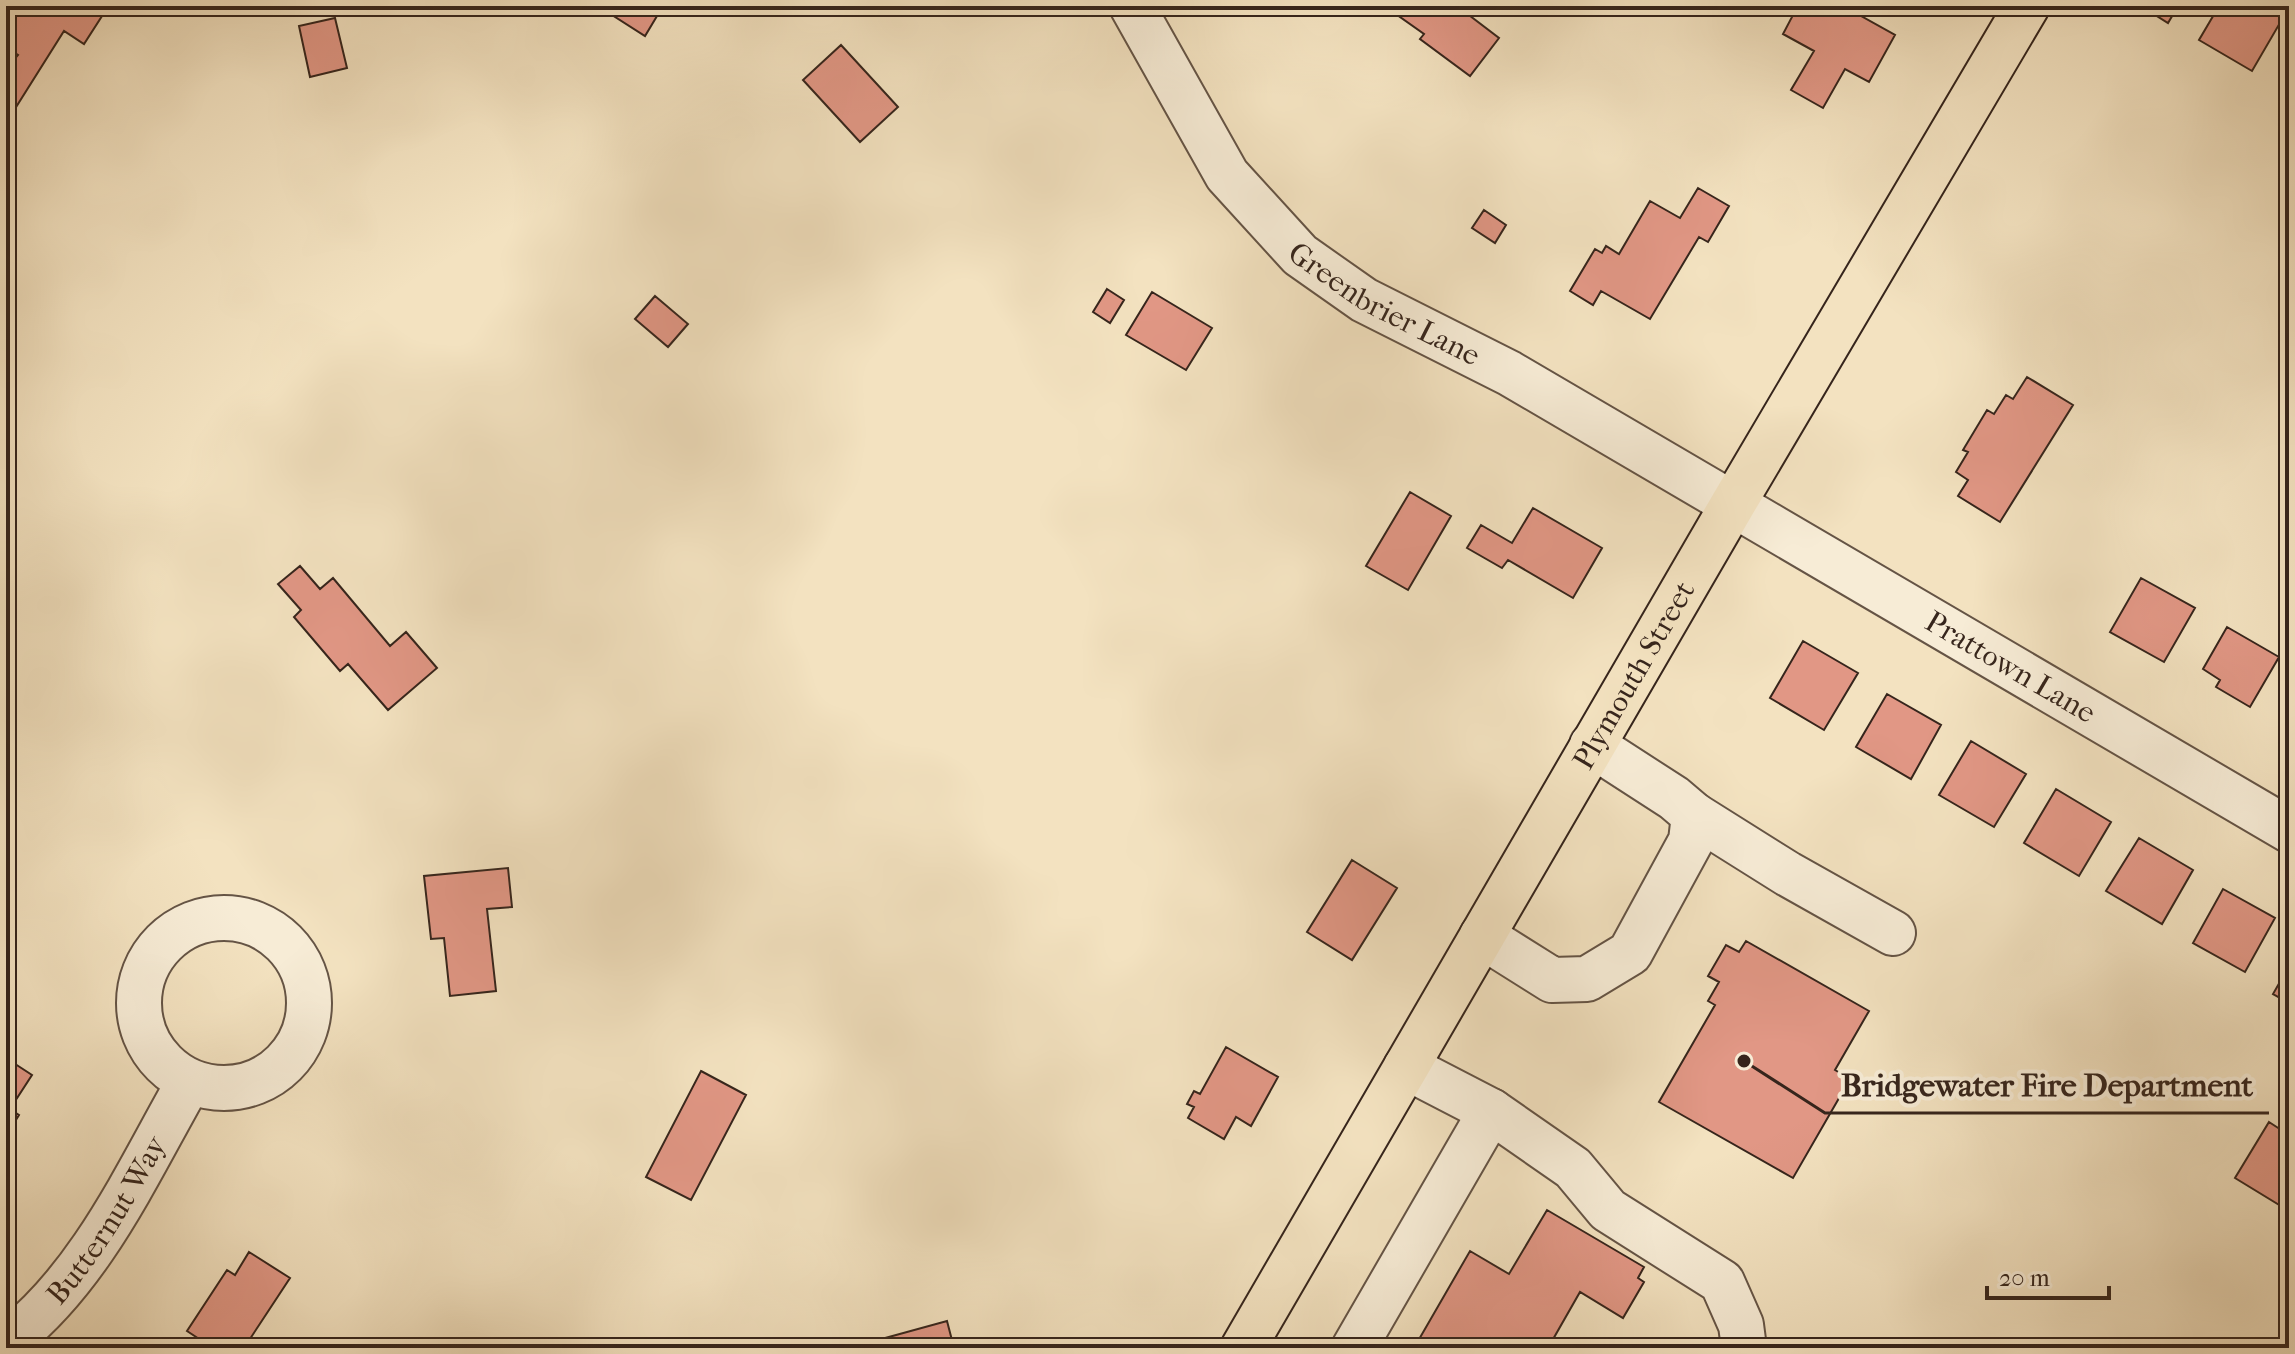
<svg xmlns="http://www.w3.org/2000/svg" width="2295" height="1354" viewBox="0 0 2295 1354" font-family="'IM FELL French Canon',serif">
<rect width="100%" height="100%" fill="#f3e2c0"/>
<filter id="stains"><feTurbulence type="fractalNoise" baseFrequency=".0025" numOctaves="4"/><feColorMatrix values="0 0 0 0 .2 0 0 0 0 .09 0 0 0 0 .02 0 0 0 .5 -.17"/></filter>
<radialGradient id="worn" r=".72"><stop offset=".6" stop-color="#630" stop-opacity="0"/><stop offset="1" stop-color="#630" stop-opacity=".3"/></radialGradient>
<!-- building -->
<path fill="#e19785" stroke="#36251c" stroke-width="2" d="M19,6H86L102,16L84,44L64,31L6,123V69L18,55L6,47V27Z
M598,6H663L645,36Z
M1398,6H1457L1499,38L1470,76L1420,39L1424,34L1393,12Z
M1773,6H1843L1895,35L1869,82L1845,69L1823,108L1791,90L1814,51L1783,34L1792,17Z
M2141,6H2178L2168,23Z
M2219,6H2266L2284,16L2252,71L2199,40Z
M335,18L347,68L310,77L299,26Z
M841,45L898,107L860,142L803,80Z
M1698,188L1729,206L1708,242L1699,237L1650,319L1601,291L1593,305L1570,291L1595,249L1602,253L1606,246L1619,254L1650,201L1680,218Z
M1484,210L1506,225L1495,243L1472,228Z
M1107,289L1124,300L1110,323L1093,312Z
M1152,292L1212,328L1186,370L1126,335Z
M655,296L688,324L668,347L635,319Z
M2027,377L2073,405L2000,522L1958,496L1968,480L1956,472L1968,452L1963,450L1987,410L1994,414L2006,395L2013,399Z
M1410,492L1451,516L1408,590L1366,566Z
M1533,508L1602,548L1573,598L1508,560L1502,568L1467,548L1481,525L1512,543Z
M300,566L320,589L333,578L390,646L406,632L437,668L388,710L348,664L340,671L294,617L301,610L278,584Z
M2141,578L2195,608L2164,662L2110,632Z
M2227,627L2279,657L2250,707L2216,687L2220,680L2203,669Z
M1803,641L1858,673L1824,730L1770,698Z
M1887,694L1941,725L1911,779L1856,747Z
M1971,741L2026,774L1994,827L1939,795Z
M2056,789L2111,822L2079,876L2024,843Z
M2139,838L2193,870L2162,924L2106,891Z
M1352,860L1397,888L1352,960L1307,932Z
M508,868L512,907L487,909L496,991L450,996L444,938L431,939L424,876Z
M2223,889L2275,918L2245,972L2193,943Z
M1746,941L1869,1011L1835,1070L1850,1079L1793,1178L1659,1102L1715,1005L1708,1001L1719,982L1708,976L1726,945L1739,952Z
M2289,966V1003L2273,994Z
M1226,1047L1278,1077L1251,1126L1236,1117L1224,1139L1188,1118L1194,1107L1187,1104L1194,1091L1200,1094Z
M6,1058L32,1075L10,1109L19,1115L6,1136Z
M701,1071L746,1095L691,1200L646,1177Z
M2269,1122L2289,1135V1211L2235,1178Z
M1547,1210L1644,1267L1638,1278L1644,1282L1623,1318L1580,1292L1548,1348L1532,1344L1530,1348H1414L1470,1251L1509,1274Z
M249,1252L290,1278L244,1348H213L187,1331L227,1270L235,1275Z
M947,1321L954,1348L856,1346Z"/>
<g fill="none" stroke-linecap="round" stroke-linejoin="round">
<!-- minor casing -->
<g stroke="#655445" stroke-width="48">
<g id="minor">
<path id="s1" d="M1132,6L1227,175L1300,255L1364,300L1509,373L2289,830"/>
<path d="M1694,815L1788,874L1893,933"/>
<circle cx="224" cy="1003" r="85"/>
<path d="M1482,936L1552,980L1587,979L1630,953L1691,841L1694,815L1674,798L1592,745"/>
<path d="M1406,1067L1491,1111L1573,1168L1608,1210L1722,1282L1741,1325L1744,1348"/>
<path id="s2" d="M6,1343C91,1278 137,1173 189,1082"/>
<path d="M1354,1348L1491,1111"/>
</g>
</g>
<!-- major casing -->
<g stroke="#36251c" stroke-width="48">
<g id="major">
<path id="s3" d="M1243,1348L1733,504L2027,6"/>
</g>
</g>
<!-- minor -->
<use href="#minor" stroke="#f7ecd6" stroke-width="44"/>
<!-- major -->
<use href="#major" stroke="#f3e2c0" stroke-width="44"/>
</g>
<g text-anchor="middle" stroke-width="8" stroke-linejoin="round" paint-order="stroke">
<!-- street labels -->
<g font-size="30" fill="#36251c" stroke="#f7ecd6">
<text dy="10" stroke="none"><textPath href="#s1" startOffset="400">Greenbrier Lane</textPath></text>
<text dy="10" stroke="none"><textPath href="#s1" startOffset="1124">Prattown Lane</textPath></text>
<text dy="10" stroke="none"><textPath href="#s3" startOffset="778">Plymouth Street</textPath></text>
<text dy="10" stroke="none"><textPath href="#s2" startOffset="160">Butternut Way</textPath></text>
</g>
</g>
<!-- callouts -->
<path fill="none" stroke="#36251c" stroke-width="3" d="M1744 1061L1825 1113H2269"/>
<circle fill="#36251c" stroke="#f7ecd6" stroke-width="3" cx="1744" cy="1061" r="8"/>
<g font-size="32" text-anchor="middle" font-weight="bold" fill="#36251c" stroke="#f7ecd6" stroke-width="8" stroke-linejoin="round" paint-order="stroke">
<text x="2047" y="1096">Bridgewater Fire Department</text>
</g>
<!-- margin -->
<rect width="2295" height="1354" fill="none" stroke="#f3e2c0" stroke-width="32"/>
<rect x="8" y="8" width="2279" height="1338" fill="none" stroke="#36251c" stroke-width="4"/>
<rect x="16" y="16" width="2263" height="1322" fill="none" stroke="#36251c" stroke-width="2"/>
<!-- scale -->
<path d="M1987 1286v12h122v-12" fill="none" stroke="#36251c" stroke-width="4"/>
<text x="1999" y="1286" font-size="24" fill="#36251c" stroke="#f7ecd6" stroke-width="6" paint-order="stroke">20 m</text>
<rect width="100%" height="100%" filter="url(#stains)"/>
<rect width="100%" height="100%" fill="url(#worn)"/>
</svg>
